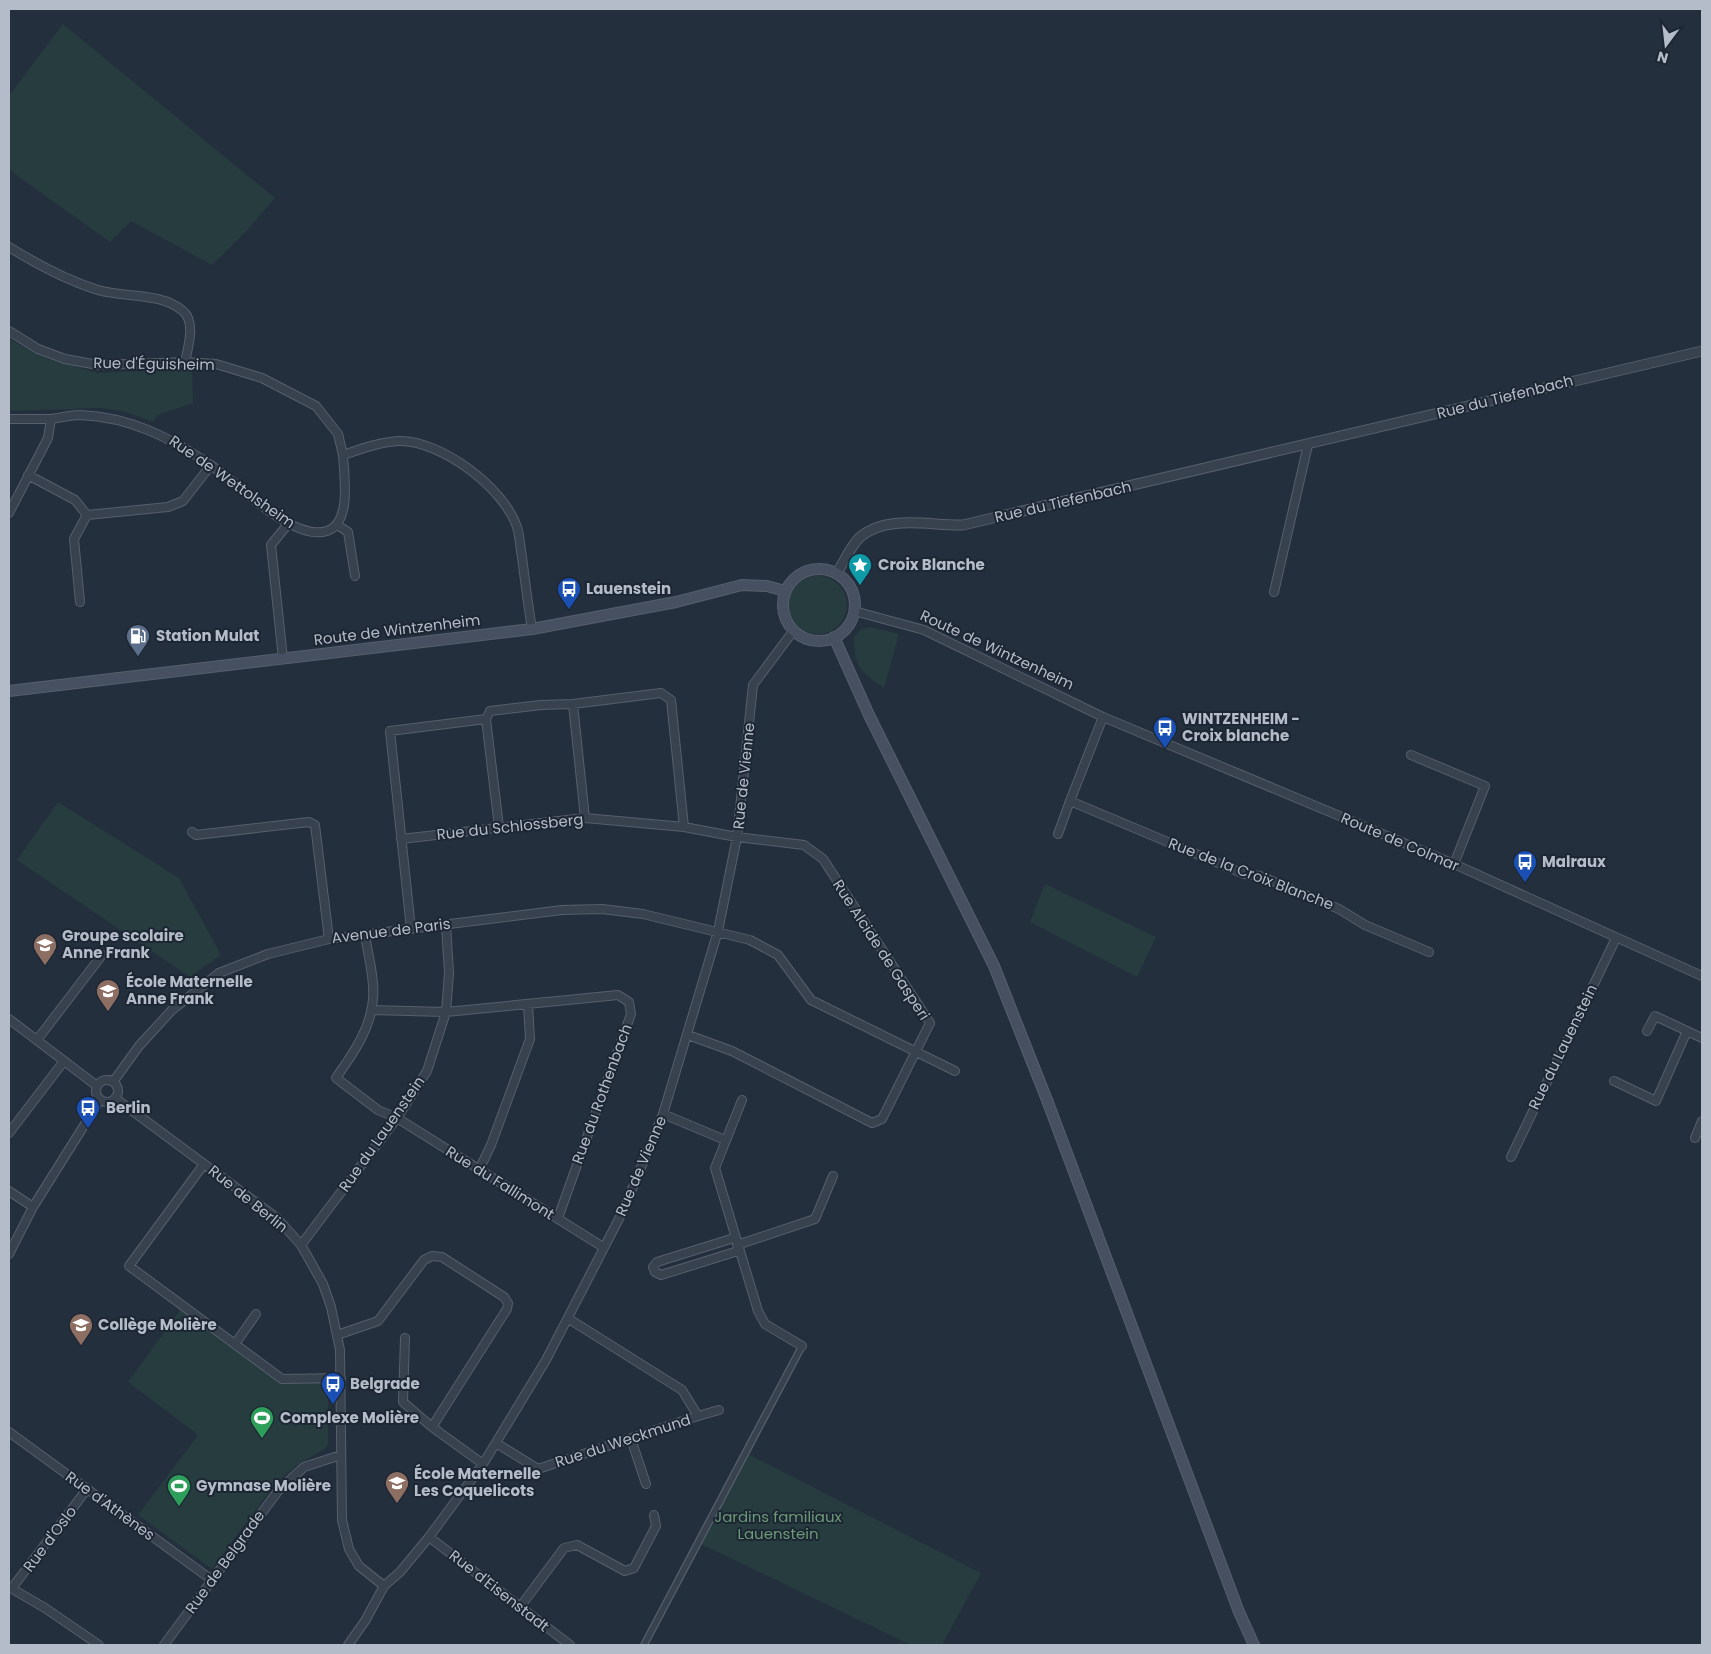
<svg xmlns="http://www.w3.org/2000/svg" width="1711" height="1654" viewBox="0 0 1711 1654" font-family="Poppins,sans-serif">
<rect width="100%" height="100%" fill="#242f3e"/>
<!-- green -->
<path fill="#263c3f" d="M63,24L275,198L249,228L212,265L131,221L110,242L9,170V96Z
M9,339L45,358L98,373L192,369L193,403L157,415L154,422L122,411L100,408L9,411Z
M789 605a29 29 0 1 1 58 0a29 29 0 1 1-58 0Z
M870,627L899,634L884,688C860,671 854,667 854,637L861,629Z
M58,802L179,878L221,955L190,977L17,860Z
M1045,884L1156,937L1137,977L1030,922Z
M181,1309L280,1383L328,1382V1443L326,1448L297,1465L276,1483L212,1569L138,1515L198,1435L128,1382Z
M748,1454L981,1573L942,1645H911L701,1544Z"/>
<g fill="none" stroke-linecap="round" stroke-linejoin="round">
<!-- pedestrian casing -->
<g stroke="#565f6c" stroke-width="8">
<path id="pedestrian" d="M644,1645L802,1346"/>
</g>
<!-- minor casing -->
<g stroke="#565f6c" stroke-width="10">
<path id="minor" d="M9,247C38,265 66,280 98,290C124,298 161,292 183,311C196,322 188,347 185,362
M9,331L38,349L65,359L98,365L185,362L216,364L262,378L316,406L338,434L343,455C361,449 380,442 399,441C441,440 504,488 517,527C520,536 520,547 522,557C525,581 528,605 532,629
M9,419C23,419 37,419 50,419C60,418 70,415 80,415C131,417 171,438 212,466C239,484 293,542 327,531C352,523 344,475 343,455
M28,475L75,500L87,515L168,507L183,501L211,465
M9,513L48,438L51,419
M337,525L348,532L355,576
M1274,592L1308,445
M80,602L74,539L87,515
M854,611L924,630L1103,717L1454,864L1702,976
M283,659L271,545L288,524
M573,704L585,818
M1103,717L1070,801L1244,874L1260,876L1339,909L1365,925L1429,952
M486,719L499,827
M1411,755L1485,786L1454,864
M192,832L196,835L309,822L315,825L329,939
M1058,834L1070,801
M401,839L585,818L684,827L737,837L804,845L823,859L930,1023L882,1119L872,1123L732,1051L688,1035
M411,929L390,731L486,719L490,711L541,705L573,704L661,693L671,700L684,827
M365,935C368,955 375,979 373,999C371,1029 352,1055 336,1078L378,1110L397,1118L603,1247
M371,1010L446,1012L618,995L629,1002L631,1014L558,1218
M9,1019L97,1086
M1647,1031L1655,1016L1702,1038
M37,1040L102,955
M96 1091a11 11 0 1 1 22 0a11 11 0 1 1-22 0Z
M1614,1081L1656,1101L1687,1031
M113,1082L139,1046L172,1010L219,973L268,954L329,939L562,910L602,909L643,914L750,940L778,955L811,1000L955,1071
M115,1098L277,1218L301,1245L309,1259L323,1284L331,1307L340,1350L342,1520L349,1549L359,1566L384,1586
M742,1100L715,1168L758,1311L765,1324L802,1346
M663,1114L725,1140
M9,1133L64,1061
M1695,1138L1702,1121
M1511,1157L1616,938
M204,1164L129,1266L282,1379L341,1378
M479,1170L491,1145L530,1039L528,1005
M9,1191L33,1207
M734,1238L657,1262L653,1267L655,1272L661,1275L738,1251
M301,1245L397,1118L427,1071L446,1012L449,973L446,925
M737,1245L815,1219L833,1176
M9,1254L33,1207L100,1100
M337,1335L378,1321L424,1260L432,1256L442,1257L504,1297L508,1303L507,1309L432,1427L483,1464
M405,1338L403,1402L432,1427
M235,1344L256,1314
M698,1416L719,1410
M9,1432L212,1580
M631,1439L646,1484
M496,1443L538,1469L698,1416L682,1390L569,1319
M429,1537L570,1645
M9,1587L45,1608L99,1645
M12,1588L87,1489
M520,1607L564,1548L577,1545L625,1571L634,1568L656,1526L654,1515
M164,1645L278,1491L304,1467L341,1455
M348,1645L365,1621L384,1586L400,1572L429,1537L483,1464L546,1360L623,1211L663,1114L718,931L737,837L753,685L794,630"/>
</g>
<!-- tertiary casing -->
<g stroke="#565f6c" stroke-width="11">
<path id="tertiary" d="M837,573C844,562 850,547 860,537C887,514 931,526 963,525L1702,351"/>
</g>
<!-- secondary casing -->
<g stroke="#565f6c" stroke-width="12">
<path id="secondary" d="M783 605a36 36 0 1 1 72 0a36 36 0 1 1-72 0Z
M834,637L869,715L994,966L1047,1100L1239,1612L1254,1645
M9,691L532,629L676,602L742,585L767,586L785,591"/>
</g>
<!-- pedestrian -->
<use href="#pedestrian" stroke="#38414e" stroke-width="5.5"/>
<!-- minor -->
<use href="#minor" stroke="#38414e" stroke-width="8"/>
<!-- tertiary -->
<use href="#tertiary" stroke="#38414e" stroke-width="9"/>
<!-- secondary -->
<use href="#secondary" stroke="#465061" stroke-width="10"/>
</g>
<!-- icons -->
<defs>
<g id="sight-pin" transform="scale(1.25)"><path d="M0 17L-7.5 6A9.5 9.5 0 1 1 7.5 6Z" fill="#0f9aa8" stroke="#1d2633"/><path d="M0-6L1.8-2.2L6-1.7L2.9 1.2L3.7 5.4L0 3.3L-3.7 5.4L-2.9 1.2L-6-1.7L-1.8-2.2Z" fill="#fff"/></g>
<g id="bus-pin" transform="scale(1.25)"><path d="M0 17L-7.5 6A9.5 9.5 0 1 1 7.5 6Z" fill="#1a4fb4" stroke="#1d2633"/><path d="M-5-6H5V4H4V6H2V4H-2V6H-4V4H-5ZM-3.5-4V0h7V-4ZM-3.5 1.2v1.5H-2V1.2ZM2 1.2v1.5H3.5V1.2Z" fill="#fff"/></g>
<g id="fuel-pin" transform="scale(1.25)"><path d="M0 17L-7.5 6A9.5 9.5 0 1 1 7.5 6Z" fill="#5c6f8a" stroke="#1d2633"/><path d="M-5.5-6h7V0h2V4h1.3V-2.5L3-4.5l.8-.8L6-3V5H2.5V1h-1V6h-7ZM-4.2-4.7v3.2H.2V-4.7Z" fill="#fff"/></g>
<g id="school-pin" transform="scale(1.25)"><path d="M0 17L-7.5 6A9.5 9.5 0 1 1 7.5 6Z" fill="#8d6e63" stroke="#1d2633"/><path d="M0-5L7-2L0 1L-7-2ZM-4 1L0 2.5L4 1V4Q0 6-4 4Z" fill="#fff"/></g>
<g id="stadium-pin" transform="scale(1.25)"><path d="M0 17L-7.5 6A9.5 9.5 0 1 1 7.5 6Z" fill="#2e9e5b" stroke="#1d2633"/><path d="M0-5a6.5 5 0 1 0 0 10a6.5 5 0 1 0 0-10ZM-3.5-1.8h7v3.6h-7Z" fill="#fff"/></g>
</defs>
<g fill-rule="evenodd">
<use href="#sight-pin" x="860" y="565"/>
<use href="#bus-pin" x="569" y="589"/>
<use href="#fuel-pin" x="138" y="636"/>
<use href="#bus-pin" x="1165" y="728"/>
<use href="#bus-pin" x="1525" y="862"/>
<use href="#school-pin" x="45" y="945"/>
<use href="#school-pin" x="108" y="991"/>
<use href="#bus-pin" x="88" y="1108"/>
<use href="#school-pin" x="81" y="1325"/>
<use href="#bus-pin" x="333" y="1384"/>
<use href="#stadium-pin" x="262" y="1418"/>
<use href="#school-pin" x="397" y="1483"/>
<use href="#stadium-pin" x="179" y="1486"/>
</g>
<g text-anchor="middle" stroke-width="4" stroke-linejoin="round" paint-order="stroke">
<!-- street labels -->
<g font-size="15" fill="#b4bcc9" stroke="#1d2633">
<text transform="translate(154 364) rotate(1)" y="5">Rue d'Éguisheim</text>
<text transform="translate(1505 397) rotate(-14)" y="5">Rue du Tiefenbach</text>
<text transform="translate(232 482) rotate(35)" y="5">Rue de Wettolsheim</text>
<text transform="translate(1063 502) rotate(-13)" y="5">Rue du Tiefenbach</text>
<text transform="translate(397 630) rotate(-7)" y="5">Route de Wintzenheim</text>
<text transform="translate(997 650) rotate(25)" y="5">Route de Wintzenheim</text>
<text transform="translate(744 776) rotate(-84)" y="5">Rue de Vienne</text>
<text transform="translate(510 827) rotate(-6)" y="5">Rue du Schlossberg</text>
<text transform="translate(1400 842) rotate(23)" y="5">Route de Colmar</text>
<text transform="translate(1251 874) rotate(21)" y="5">Rue de la Croix Blanche</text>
<text transform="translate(391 931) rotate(-7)" y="5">Avenue de Paris</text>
<text transform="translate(881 950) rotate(57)" y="5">Rue Alcide de Gasperi</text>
<text transform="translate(1563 1047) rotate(-64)" y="5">Rue du Lauenstein</text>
<text transform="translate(602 1094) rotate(-70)" y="5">Rue du Rothenbach</text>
<text transform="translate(382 1134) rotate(-55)" y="5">Rue du Lauenstein</text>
<text transform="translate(641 1166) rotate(-67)" y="5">Rue de Vienne</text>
<text transform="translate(500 1183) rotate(32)" y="5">Rue du Fallimont</text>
<text transform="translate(248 1199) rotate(39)" y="5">Rue de Berlin</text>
<text transform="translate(623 1441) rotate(-18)" y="5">Rue du Weckmund</text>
<text transform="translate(110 1506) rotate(36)" y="5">Rue d'Athènes</text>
<text transform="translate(50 1539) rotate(-53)" y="5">Rue d'Oslo</text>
<text transform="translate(225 1562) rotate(-54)" y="5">Rue de Belgrade</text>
<text transform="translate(499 1591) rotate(38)" y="5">Rue d'Eisenstadt</text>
</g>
<!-- poi labels -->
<g font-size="15" font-weight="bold" fill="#b4bcc9" stroke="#1d2633" text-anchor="start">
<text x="878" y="570">Croix Blanche</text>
<text x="586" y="594">Lauenstein</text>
<text x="156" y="641">Station Mulat</text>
<text x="1182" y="724">WINTZENHEIM -<tspan x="1182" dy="17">Croix blanche</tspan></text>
<text x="1542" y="867">Malraux</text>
<text x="62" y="941">Groupe scolaire<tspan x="62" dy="17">Anne Frank</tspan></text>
<text x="126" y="987">École Maternelle<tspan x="126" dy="17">Anne Frank</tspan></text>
<text x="106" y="1113">Berlin</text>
<text x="98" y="1330">Collège Molière</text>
<text x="350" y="1389">Belgrade</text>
<text x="280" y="1423">Complexe Molière</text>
<text x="414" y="1479">École Maternelle<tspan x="414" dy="17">Les Coquelicots</tspan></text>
<text x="196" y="1491">Gymnase Molière</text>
</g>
<!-- park labels -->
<g font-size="15" fill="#6b9a76" stroke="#1d2633">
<text x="778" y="1522">Jardins familiaux<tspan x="778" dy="17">Lauenstein</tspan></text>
</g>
</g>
<!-- border -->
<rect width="1711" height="1654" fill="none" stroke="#b4bcc9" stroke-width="20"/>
<!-- north arrow -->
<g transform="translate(1666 45) rotate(195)" stroke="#1d2633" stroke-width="4" paint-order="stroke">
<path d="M0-4L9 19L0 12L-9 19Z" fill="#b4bcc9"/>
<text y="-8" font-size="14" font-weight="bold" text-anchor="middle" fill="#b4bcc9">N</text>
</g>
</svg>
